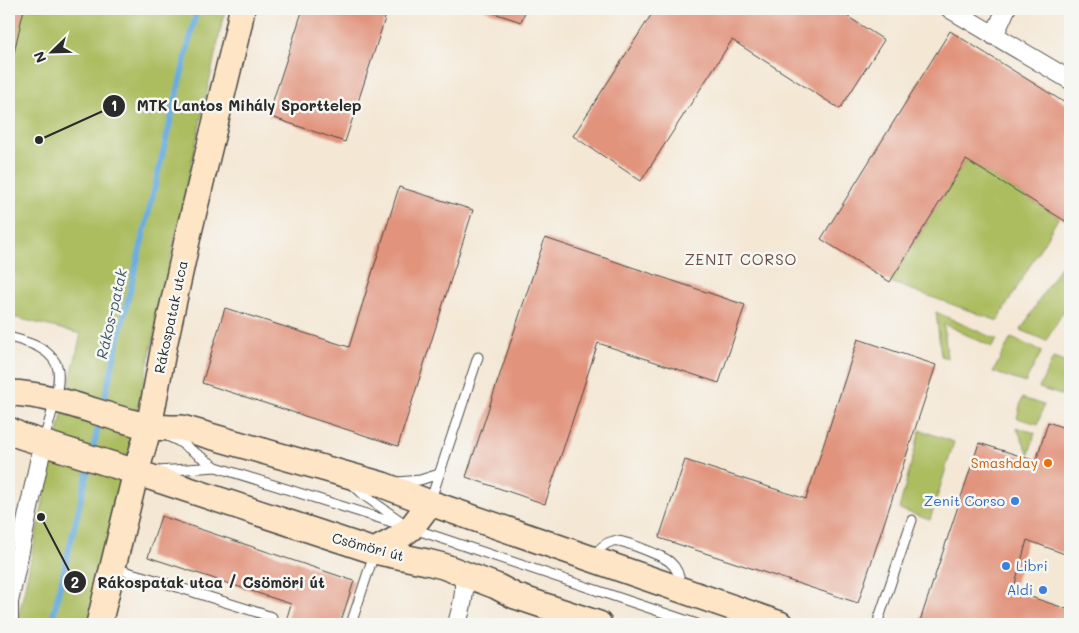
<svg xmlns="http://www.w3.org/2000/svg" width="1079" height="633" viewBox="0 0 1079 633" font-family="Mali,sans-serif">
<rect width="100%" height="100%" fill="#f6f6f2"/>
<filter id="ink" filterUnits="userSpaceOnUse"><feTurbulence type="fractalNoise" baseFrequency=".02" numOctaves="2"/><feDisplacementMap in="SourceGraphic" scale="10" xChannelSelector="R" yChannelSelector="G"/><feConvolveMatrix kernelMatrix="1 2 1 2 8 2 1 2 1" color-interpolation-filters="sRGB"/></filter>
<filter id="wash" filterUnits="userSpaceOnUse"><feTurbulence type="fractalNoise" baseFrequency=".0096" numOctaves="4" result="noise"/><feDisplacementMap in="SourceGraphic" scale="20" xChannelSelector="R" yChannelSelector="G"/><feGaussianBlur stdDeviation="1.12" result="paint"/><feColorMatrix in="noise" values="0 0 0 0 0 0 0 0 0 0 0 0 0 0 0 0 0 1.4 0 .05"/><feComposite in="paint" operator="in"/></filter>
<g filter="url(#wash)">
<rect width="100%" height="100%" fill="#f4e7d4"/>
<!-- green -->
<path fill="#acbd60" stroke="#6c7446" d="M9,9H225L119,497L88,624H17L58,432L81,334L9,316Z
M966,160L1059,217L1003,311L998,321L890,282Z
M1070,250V300L1046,341L1021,330Z
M936,312L997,340L992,347L944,324L947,358L941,356Z
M1011,338L1042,351L1025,383L993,372Z
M1053,358L1070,364V398L1039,388Z
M1022,398L1044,405L1038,424L1017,418Z
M1016,427L1035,433L1029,454Z
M920,430L954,442L930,520L899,509Z"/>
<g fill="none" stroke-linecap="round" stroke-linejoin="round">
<!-- stream -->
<path stroke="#68acdd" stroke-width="6" d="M102,409L197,9
M92,453L100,419
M51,624L90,462"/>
</g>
<g id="blocks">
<!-- building -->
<path fill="#e1937c" d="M9,9H24L10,70H9Z
M303,9H388L345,142L268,116Z
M482,9H526L521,22Z
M655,9H836L884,40L840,109L732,40L641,181L573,136Z
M950,31L1070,106V218L1067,222L966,160L890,282L821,239Z
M399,187L473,210L398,446L202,383L225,308L349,347Z
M545,238L745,305L719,383L598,343L545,504L466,477Z
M1070,337V350L1064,348Z
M858,339L936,365L858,603L659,538L685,460L806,499Z
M1067,413L1070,414V425L1063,423Z
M1048,422L1070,430V556L1027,540L1013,591L1070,610V624H919L979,443L1036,461Z
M161,516L354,581L340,624H285L291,604L148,557Z"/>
</g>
</g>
<g filter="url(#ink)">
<use href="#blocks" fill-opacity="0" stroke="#494744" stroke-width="1"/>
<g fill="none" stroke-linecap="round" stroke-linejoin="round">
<!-- lane casing -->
<g stroke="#494744" stroke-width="11">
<path id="lane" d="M9,337C21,340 35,344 45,351C50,355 55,360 57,366C63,382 48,425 43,442
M167,436L178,441L216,467L411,528L697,624
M158,471L216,467
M398,482L420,480L439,474
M351,483L365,496L402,522
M430,502L478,357
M592,558C597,551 604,543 613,541C621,539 663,556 670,562C677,568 680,577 681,586
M113,568L149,578L272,617
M351,624L374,554
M878,624L879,618L912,520"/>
</g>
<!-- street casing -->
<g stroke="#494744" stroke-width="20">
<path id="street" d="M950,9L1070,80
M994,36L1006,9
M9,619V602L43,443
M457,624C462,605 466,594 463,573"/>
</g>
<!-- secondary casing -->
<g stroke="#494744" stroke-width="28">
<path id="secondary" d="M9,393C57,394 101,416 147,426C158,428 170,428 182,428L383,485L430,503L780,624
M9,430L21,436L43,443L120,467L168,483L374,551L427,562L443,566L496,586L515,596L599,624
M374,551L395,540L411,528L430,503
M99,624L136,472L149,427L164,346L188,236L239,25L242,9"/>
</g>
<!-- lane -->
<use href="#lane" stroke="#fff" stroke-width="9"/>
<!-- street -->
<use href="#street" stroke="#fff" stroke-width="18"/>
<!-- secondary -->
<use href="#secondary" stroke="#fde5c5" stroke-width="25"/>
</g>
</g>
<!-- markers -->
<circle fill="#e8710a" stroke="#f6f6f2" stroke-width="2" cx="1048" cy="463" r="5"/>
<g fill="#3f7fe0" stroke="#f6f6f2" stroke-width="2">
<circle cx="1015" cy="501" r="5"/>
<circle cx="1006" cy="566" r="5"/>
<circle cx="1043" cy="590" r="5"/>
</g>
<g text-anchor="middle" stroke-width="5" stroke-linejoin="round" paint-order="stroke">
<!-- street labels -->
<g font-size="14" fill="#2b2b2b" stroke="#f6f6f2">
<text transform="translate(171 317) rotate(-78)" y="5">Rákospatak utca</text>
<text transform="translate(368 547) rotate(15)" y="5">Csömöri út</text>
</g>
<!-- food labels -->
<g font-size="14" fill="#c56008" stroke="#f6f6f2" text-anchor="end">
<text x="1038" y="468">Smashday</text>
</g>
<!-- shop labels -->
<g font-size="14" fill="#366cbe" stroke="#f6f6f2" text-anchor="end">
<text x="1005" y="506">Zenit Corso</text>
<text x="1016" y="571" text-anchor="start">Libri</text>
<text x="1033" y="595">Aldi</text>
</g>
<!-- neighbourhood labels -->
<g font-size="15" letter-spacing="1" fill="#6b4f47" stroke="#f6f6f2">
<text x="741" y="265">ZENIT CORSO</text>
</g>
<!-- water labels -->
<g font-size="15" font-style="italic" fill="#405869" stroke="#f6f6f2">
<text transform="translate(112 314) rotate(-77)" y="5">Rákos-patak</text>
</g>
</g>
<!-- callouts -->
<path fill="none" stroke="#2b2b2b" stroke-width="2" d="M39 140L114 106M41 517L75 582"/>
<g fill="#2b2b2b" stroke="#f6f6f2" stroke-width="2">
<circle cx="39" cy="140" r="5"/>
<circle cx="41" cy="517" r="5"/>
<circle cx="114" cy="106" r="12"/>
<circle cx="75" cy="582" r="12"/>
</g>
<g font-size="15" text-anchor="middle" font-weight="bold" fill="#fff">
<text x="114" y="111">1</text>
<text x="75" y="588">2</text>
</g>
<g font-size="15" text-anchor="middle" font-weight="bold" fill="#2b2b2b" stroke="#f6f6f2" stroke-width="5" stroke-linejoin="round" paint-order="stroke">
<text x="249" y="111">MTK Lantos Mihály Sporttelep</text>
<text x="211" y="588">Rákospatak utca / Csömöri út</text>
</g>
<!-- margin -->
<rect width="1079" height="633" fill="none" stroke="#f6f6f2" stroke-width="30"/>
<!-- north arrow -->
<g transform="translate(52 52) rotate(247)" stroke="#f6f6f2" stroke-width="4" paint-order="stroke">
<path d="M0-4L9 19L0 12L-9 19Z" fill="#2b2b2b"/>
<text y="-8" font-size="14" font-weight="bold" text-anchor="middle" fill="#2b2b2b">N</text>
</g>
</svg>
